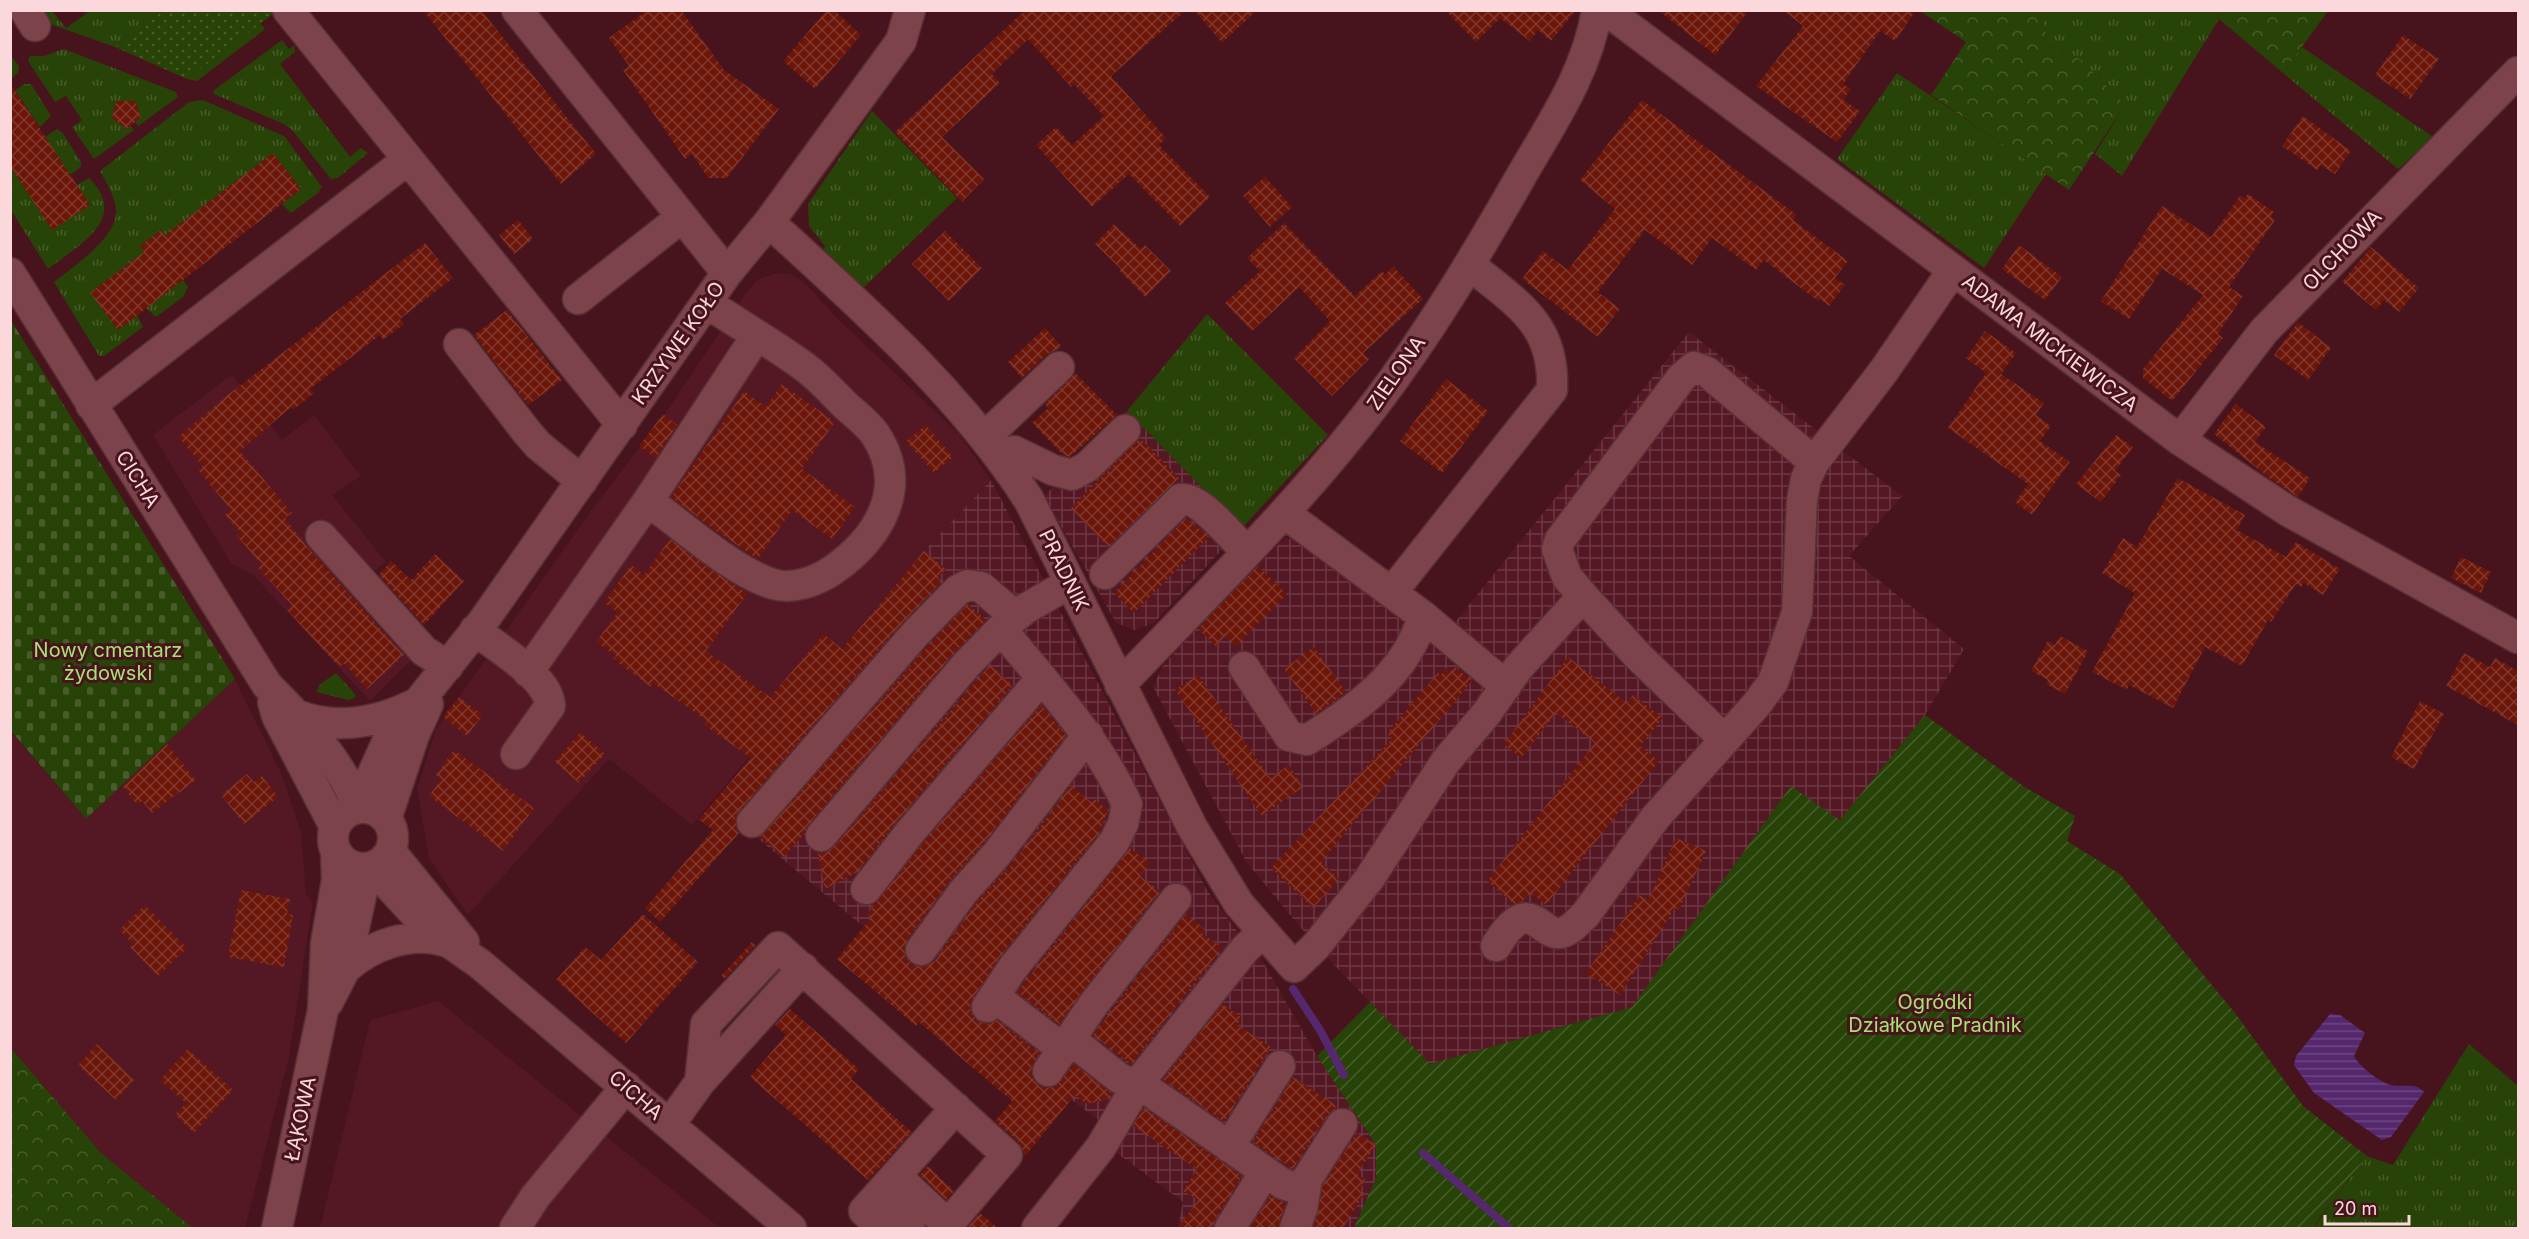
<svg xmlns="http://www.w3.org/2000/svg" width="2529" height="1239" viewBox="0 0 2529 1239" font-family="Inter,sans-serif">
<defs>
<pattern id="industrial-grid" width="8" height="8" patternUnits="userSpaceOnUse" patternTransform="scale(1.5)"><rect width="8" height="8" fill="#541724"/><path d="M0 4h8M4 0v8" fill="none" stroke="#6e3843"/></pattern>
<pattern id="grass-tufts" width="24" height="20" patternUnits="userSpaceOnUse" patternTransform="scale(1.5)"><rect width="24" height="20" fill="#284307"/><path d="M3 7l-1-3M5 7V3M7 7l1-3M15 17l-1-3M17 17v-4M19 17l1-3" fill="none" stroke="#485d2b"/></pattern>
<pattern id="forest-crowns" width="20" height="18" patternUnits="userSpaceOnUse" patternTransform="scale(1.5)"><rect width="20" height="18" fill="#284307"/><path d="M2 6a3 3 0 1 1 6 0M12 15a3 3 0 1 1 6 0" fill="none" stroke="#485d2b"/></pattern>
<pattern id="cemetery-stones" width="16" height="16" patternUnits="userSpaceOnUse" patternTransform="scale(1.5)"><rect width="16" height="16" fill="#284307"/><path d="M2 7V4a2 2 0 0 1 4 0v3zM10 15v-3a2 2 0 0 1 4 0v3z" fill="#485d2b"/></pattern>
<pattern id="park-dots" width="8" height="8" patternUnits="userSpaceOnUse" patternTransform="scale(1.5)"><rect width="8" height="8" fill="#284307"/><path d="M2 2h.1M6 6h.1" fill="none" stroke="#485d2b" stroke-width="1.8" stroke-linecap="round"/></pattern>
<pattern id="garden-furrows" width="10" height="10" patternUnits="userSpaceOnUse" patternTransform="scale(1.5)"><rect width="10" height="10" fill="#284307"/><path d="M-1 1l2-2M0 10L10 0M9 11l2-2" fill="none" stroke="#485d2b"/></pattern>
<pattern id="water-rules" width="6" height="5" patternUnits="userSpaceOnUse" patternTransform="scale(1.5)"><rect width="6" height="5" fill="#55286e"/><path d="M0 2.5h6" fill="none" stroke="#6e4682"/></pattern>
<pattern id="building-cross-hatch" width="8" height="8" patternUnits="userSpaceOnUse" patternTransform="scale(1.5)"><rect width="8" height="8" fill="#6c1609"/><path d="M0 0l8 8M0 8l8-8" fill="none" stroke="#82372c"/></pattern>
</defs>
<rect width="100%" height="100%" fill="#47131d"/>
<!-- built -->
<path fill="#541724" d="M774,274H791L806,284L836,317L959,434L991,480L924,551L692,825L609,759L468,915L429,859L417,789L436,729L596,504L658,424L746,293L758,279Z
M232,374L282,440L314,415L361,476L332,495L386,562L369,575L415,656L370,701L254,576L231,563L153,435Z
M235,679L282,775L301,832L306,894L313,902L289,1057L245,1228H193L101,1153L11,1048L10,731L86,819Z
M438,1001L720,1228H320L370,1020Z"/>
<!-- industrial -->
<path fill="url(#industrial-grid)" d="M1689,332L1902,496L1849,556L1964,649L1925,715L1840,821L1790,787L1633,1007L1430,1064L1316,946L1247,863L1153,687L1162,667L1193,632L1285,538L1301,541L1435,647Z
M1127,411L1242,528L1154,623L1135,630L1116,623L1044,496Z
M991,480L1207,890L1239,934L1258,953L1317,1056L1376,1145V1178L1354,1228H1189L1178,1225L1183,1202L1114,1151L1122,1138L1065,1095L714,802L924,551Z"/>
<!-- grass -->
<path fill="url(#grass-tufts)" d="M38,11H52L66,28L90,11H163L115,47L47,23Z
M2040,11H2220L2219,19L2122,176L2095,154L2125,105L2081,60L2048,44Z
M260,23L265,29L197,81L187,79Z
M282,40L289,49L295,45V52L280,64L350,157L361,148L368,153L338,178L331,179L292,130L284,124L214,94L213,91Z
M2302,47L2433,137L2398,169L2283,73Z
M64,49L176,92L178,97L138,126L135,122L141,117L135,101H116L112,118L127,129L131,126L134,130L94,159L72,127L82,120L66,96L55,102L28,61L30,56H44Z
M11,56L19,66L18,73L11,79Z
M1897,73L2046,174L1984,268L1837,159Z
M25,84H31L51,116L40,127L15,90Z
M203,100L284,136L322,187L318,193L291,213L282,204L301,189L273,153L164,236L160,231L140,246L144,252L90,293L137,315L143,327L104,356H99L54,282C74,266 118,237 116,210C115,196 106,182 100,171L189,102Z
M872,111L957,198L863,288L822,253L825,246L809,226L808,204Z
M57,129L62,132L81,162V167L70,175L45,137Z
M10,166L90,205L77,185L89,178C131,219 77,246 48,269L11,210Z
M183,280L188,287L183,297L156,317L146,308Z
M1207,314L1328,435L1242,528L1127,411Z
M336,673L355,694L356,697L349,700L317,692L319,685Z
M2469,1044L2518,1086V1228H2313L2367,1156L2393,1165Z"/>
<!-- forest -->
<path fill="url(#forest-crowns)" d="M1920,11H2040L2048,44L2081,60L2125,105L2069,190L1931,95L1966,42Z
M2220,11V10L2328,11L2283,73L2219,19Z
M11,1048L101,1153L193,1228H11Z"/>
<!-- cemetery -->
<path fill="url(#cemetery-stones)" d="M10,319L235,679L86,819L11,731Z"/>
<!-- park -->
<path fill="url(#park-dots)" d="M270,11L273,14L187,79L115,47L163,11Z"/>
<!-- garden -->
<path fill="url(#garden-furrows)" d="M1925,715L2023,786L2075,816L2067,841L2120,874L2235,1013L2303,1106L2367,1156L2312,1228H1354L1376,1178V1145L1317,1056L1370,1002L1430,1064L1632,1007L1791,786L1840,820Z"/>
<!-- water -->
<path fill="url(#water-rules)" d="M2330,1014L2340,1015L2365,1033L2354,1056C2359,1066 2377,1080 2388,1084C2400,1089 2415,1081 2424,1092L2391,1137L2382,1140L2314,1093L2294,1065L2296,1056Z"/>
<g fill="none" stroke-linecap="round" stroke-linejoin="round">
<!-- stream -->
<path stroke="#55286e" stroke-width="8" d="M1293,989L1320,1030L1344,1075
M1423,1153L1509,1228"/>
</g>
<!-- building -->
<path fill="url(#building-cross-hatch)" d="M423,10H481L596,154L561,184Z
M647,10H681L724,70L779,109L727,178H708L692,154L685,159L623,70L629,66L609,38Z
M827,10H834L861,35L815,89L783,61Z
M1025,10H1186L1111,76L1166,138L1159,145L1210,197L1180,226L1129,174L1092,207L1036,145L1056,127L1072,145L1104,116L1074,84L1071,87L1028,39L992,74L1000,83L942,137L984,179L962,202L895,132Z
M1194,10H1257L1222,43Z
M1445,10H1576L1551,41L1538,30L1530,41L1500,18L1476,42Z
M1658,10H1749L1715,55Z
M1783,10H1916L1895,41L1880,31L1843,84L1851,89L1843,100L1860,111L1837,142L1756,86L1803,26Z
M2403,35L2439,59L2410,99L2375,75Z
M10,83L90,205L52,230L10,166Z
M1642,100L1797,215L1793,220L1848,261L1835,278L1845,285L1829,306L1820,299L1818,301L1764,260L1756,270L1712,238L1692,265L1645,230L1598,292L1620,309L1598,337L1522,279L1543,251L1568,270L1615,209L1580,180Z
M116,101H135L141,117L127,129L112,118Z
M2303,116L2351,151L2335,174L2321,165L2317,170L2282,146Z
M273,153L301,189L118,330L90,293L144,252L140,246L161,230L164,236Z
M1265,177L1292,207L1270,227L1243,196Z
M2248,194L2274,212L2271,217L2275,220L2229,287L2243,296L2218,334L2223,338L2172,401L2143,378V369L2203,295L2162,269L2129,319L2101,301L2162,206L2211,237L2240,196L2244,198Z
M518,220L533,239L514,254L499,235Z
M1284,223L1355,296L1382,271L1385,275L1393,266L1423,299L1363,353L1369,359L1332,396L1294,358L1330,321L1299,287L1252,331L1225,303L1260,271L1247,258Z
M1114,224L1141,249L1145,245L1171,271L1145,297L1120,271L1121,269L1095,244Z
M945,231L982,268L949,301L912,264Z
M425,243L453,278L400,319L404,324L383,340L380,335L310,389L314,393L293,410L291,407L240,451L292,513L285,518L308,548L404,655L367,689L344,663L339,667L287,610L292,605L258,568L262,565L236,535L240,532L225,515L231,510L198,470L203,466L178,437L225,397Z
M2019,245L2062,277L2045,300L2002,269Z
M2371,247L2419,288L2399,312L2384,300L2376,310L2342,282Z
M507,310L562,380L528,405L474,335Z
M2298,322L2331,348L2308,380L2274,355Z
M1045,328L1062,347L1047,354L1022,378L1008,362Z
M1985,331L2016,353L2001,374L2044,403L2036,415L2051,426L2040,441L2070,462L2032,515L2015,502L2028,484L1948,428L1986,373L1966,358Z
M1075,373L1117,415L1070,457L1063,455L1032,423L1048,408L1045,404Z
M1446,379L1488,411L1442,473L1400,441Z
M782,384L835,422L802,469L855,507L832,539L792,510L758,559L719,533L671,497L744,391L766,407Z
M2236,404L2266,427L2255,442L2310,478L2298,497L2268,477L2214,434Z
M663,414L677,425L656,458L639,446Z
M926,425L953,457L934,473L906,441Z
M2116,435L2133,447L2115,471L2121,475L2101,502L2076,484Z
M1140,438L1179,478L1108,547L1071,508Z
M2178,478L2245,515L2237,530L2286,557L2296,542L2340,569L2323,595L2304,583L2301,587L2296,584L2271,622L2268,620L2242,666L2205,647L2173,708L2129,685L2127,690L2092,672L2135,593L2102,573L2123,538L2137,547Z
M1186,518L1209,537L1134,613L1114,593Z
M670,539L747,594L706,651L770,697L824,634L842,649L924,551L946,569L938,578L942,581L903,622L739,811L735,819L739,833L660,922L645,908L713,830L699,819L751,758L704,725L707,721L653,683L651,687L613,659L616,656L596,642L618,612L604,603L631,565L644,575Z
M435,554L464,581L424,625L379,575L391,561L411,580Z
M2461,557L2491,572L2481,593L2451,578Z
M1258,566L1287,594L1236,646L1225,636L1216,646L1198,629Z
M968,604L986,620L953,654L808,825L804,834L784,857L760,837L929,645Z
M2060,636L2088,651L2065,694L2046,684L2048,680L2031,671L2048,641L2055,645Z
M1314,647L1346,692L1316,714L1284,669Z
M2464,653L2490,667L2495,658L2518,671V725L2446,686Z
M1568,657L1627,703L1633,695L1663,718L1640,746L1659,761L1546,905L1530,892L1522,902L1514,904L1487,881L1595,743L1556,713L1521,758L1504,744Z
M990,665L1013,685L898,820L857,872L825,889L818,853L827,852L834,847Z
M1455,667L1472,681L1321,862L1339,879L1313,908L1271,868L1392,739L1387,733L1438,673L1441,675L1446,668L1450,672Z
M1198,675L1270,778L1289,765L1303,787L1262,816L1175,690Z
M459,697L483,715L467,736L443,717Z
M2420,701L2444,714L2414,769L2391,757Z
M1041,705L1066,736L983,844L949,882L907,940L904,949L910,964L919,967L927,966L935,961L976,903L1010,866L1071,786L1091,802L1093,798L1108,810L1099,833L999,958L970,1005L971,1014L977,1021L987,1024L997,1020L1039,1053L1031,1070L1033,1079L1039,1086L1047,1088L1056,1086L1074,1064L1112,1094L1109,1099L1087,1104L1075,1095L1025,1156L1019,1142L995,1121L1012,1101L919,1022L916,1026L837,959L871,918L867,914L924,842Z
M580,732L605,754L579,783L555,762Z
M167,744L196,780L152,813L142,801L137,805L123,787Z
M454,750L534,808L503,851L429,796L441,779L436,775Z
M247,774L254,782L262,776L278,797L244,824L221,795Z
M1676,838L1706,851L1679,910L1675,908L1620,995L1586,973L1640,895L1648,901Z
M1130,848L1150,863L1140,876L1160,891L1059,1024L1017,992Z
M241,890L290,899L287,914L293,915L284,967L228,957Z
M145,905L187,948L158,976L130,947L133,944L119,930Z
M643,914L698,962L626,1043L556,980L585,947L601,960Z
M1186,914L1205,929L1202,933L1222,948L1131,1064L1093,1035Z
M752,942L756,945L724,979L721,976Z
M1223,1004L1242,1018L1237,1025L1271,1047L1224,1122L1163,1079Z
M790,1009L859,1069L851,1079L912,1132L868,1180L750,1077L786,1035L775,1025Z
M97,1044L134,1080L116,1100L78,1065Z
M188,1049L233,1090L194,1133L175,1115L186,1103L160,1080Z
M1293,1077L1337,1106L1327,1115L1293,1169L1253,1142Z
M1144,1108L1242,1176L1215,1219L1213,1228H1178L1198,1200L1183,1191L1197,1169L1133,1126Z
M1357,1133L1376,1145L1357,1174L1365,1179L1360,1191L1365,1193L1343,1228H1313L1323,1185Z
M928,1166L954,1191L946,1200L920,1175Z
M1270,1196L1286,1203L1278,1228H1250Z
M980,1213L998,1228H967Z"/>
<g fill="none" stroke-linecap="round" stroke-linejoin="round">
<!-- minor casing -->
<g stroke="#583036" stroke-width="33">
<path id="minor" d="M25,10L35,26
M288,10L622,425
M517,10L727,273
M1606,10L2180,440L2288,511L2518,638
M769,222C863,308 960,393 1029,500L1192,827L1239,904L1294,967L1316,946L1369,879L1446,761L1486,714L1518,668L1583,596
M10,273L267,685C302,720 342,761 358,808
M578,299L682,217
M459,344L526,431L538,445L582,481
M91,405L407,160
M985,437L1059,367
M2180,440L2264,331L2518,72
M998,454L1014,451L1053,470L1072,475L1087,467L1125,430
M648,501C683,526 733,572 773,584C793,590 817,581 833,570C879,538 910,487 875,434C868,424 855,414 846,406C832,392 818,376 802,365C772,343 738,324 707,303
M1284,513L1423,616L1506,686
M321,536L424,651L448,666
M1105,574L1181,499C1201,497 1232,538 1247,552
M1392,592L1552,390C1555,323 1517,304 1470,265
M475,630C497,648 549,677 550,706L516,754
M1244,667L1289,736L1307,740C1356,709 1407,674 1423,616
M528,672L648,501L757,335
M1120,685C1208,593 1299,504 1376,403C1430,332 1476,255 1520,178C1551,124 1587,73 1597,10
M273,702L277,716L335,827
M297,715C335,730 377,723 413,705
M1725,740L1638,656L1583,596L1567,577L1557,549L1560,540L1682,377L1694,367L1707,372L1814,462
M362,808L369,782L388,740L484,620L727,273L769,222L901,41L910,10
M333 838a30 30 0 1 1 60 0a30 30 0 1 1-60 0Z
M386,819L414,735L428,704
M752,822L916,633L958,590L968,585L981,587L1015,616
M821,836L966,665L1001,629L1025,609L1070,583
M390,851L464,942
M372,867L427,927L480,964L791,1228
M866,889L911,831L1042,678
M1496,946C1531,887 1541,942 1564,932C1573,929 1579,920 1586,914L1655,818L1756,705L1773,682L1797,612L1802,500L1806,479L1814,462L1883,372L1953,270
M921,950L963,892L996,855L1088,735
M345,969C371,945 412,930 447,942
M995,997L1064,1050
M328,1002L345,969L367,868
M987,1007L1012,969L1114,842L1123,824L1127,804C1096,737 1047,685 1001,629
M1071,1040L1119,1078L1148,1090L1283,1184L1305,1191
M1048,1071L1093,1005L1176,899
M700,1082L803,968
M670,1124L700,1082L706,1024L778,947L1007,1155L945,1228
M1229,1147L1280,1066
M896,1176L948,1225
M876,1198L910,1228
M277,1228L323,1010L326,943L337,880L336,852
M515,1228L535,1197L626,1087
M883,1228L864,1211L956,1108
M1037,1228L1101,1147L1139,1082L1245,949L1262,933
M1230,1228L1265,1172
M1295,1228L1302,1209L1307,1179L1342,1124"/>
</g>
<!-- minor -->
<use href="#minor" stroke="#7d434b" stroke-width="30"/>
</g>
<g text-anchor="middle" stroke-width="6" stroke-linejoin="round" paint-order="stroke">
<!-- street labels -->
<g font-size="20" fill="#fbd8db" stroke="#47131d">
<text transform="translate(2342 250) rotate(-46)" y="7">OLCHOWA</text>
<text transform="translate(678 343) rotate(-55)" y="7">KRZYWE KOŁO</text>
<text transform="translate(2050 343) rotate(37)" y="7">ADAMA MICKIEWICZA</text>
<text transform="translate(1396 373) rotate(-55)" y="7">ZIELONA</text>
<text transform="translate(138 479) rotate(58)" y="7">CICHA</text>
<text transform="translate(1064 570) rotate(64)" y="7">PRADNIK</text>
<text transform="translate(636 1095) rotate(41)" y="7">CICHA</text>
<text transform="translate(300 1119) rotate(-78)" y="7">ŁĄKOWA</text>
</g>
<!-- park labels -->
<g font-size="20" fill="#a8e174" stroke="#47131d">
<text x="108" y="657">Nowy cmentarz<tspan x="108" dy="23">żydowski</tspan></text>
<text x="1935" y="1009">Ogródki<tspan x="1935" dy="23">Działkowe Pradnik</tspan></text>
</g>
</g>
<!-- border -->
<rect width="2529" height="1239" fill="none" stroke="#fbd8db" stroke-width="24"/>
<!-- scale -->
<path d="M2325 1215v9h84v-9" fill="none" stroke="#fbd8db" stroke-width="3"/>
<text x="2334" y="1215" font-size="18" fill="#fbd8db" stroke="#47131d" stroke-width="4.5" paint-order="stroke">20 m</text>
</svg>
